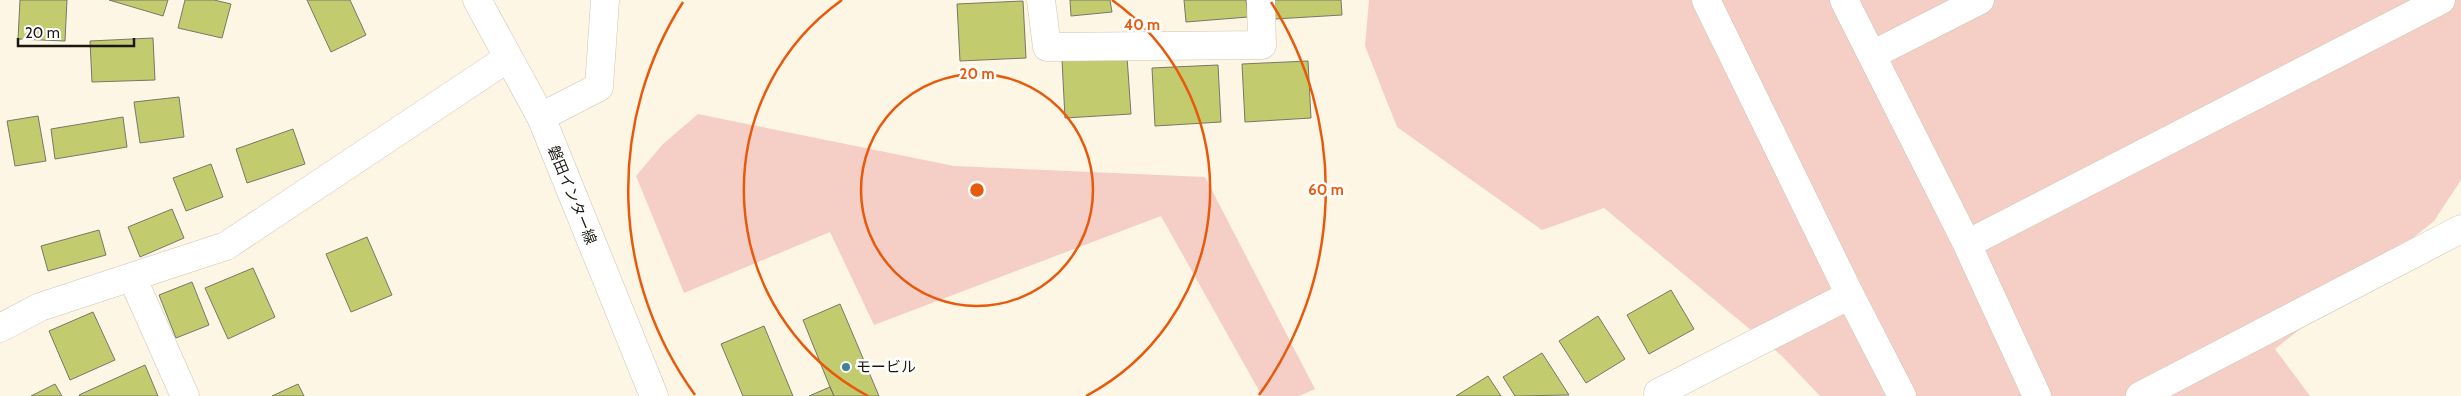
<svg xmlns="http://www.w3.org/2000/svg" width="2461" height="396" viewBox="0 0 2461 396" font-family="Cabin,'Noto Sans JP',sans-serif">
<rect width="100%" height="100%" fill="#fdf6e4"/>
<!-- green -->
<path fill="#f5cfc5" d="M1369,0H2461V180L2434,221L2275,349L2310,396H1820L1782,356L1604,208L1542,230L1397,127L1365,46Z
M698,114L954,166L1205,177L1315,389L1299,396H1262L1161,216L874,325L830,232L684,293L636,176L663,144Z"/>
<!-- building -->
<path fill="#c3cb6f" stroke="#767868" d="M20,0H67L65,41L18,39Z
M109,0H168L163,16Z
M185,0H214L231,4L222,38L178,28Z
M307,0H350L366,35L331,52Z
M1070,0H1110L1112,12L1071,16Z
M1184,0H1246L1248,17L1186,22Z
M1275,0H1341L1342,15L1275,19Z
M1023,1L1026,58L960,61L957,4Z
M153,38L155,80L92,82L90,41Z
M1127,57L1131,114L1065,118L1062,60Z
M1308,61L1311,118L1245,122L1242,64Z
M1218,65L1221,122L1155,126L1152,68Z
M179,97L184,137L140,143L134,102Z
M38,116L46,161L15,166L7,121Z
M123,117L127,147L55,159L51,129Z
M293,129L305,164L247,183L236,149Z
M211,164L223,197L186,211L173,178Z
M172,209L184,238L140,257L128,227Z
M99,230L106,255L48,271L41,246Z
M367,237L392,295L351,312L326,254Z
M253,268L275,317L228,339L205,288Z
M192,282L209,325L176,338L159,295Z
M1671,290L1694,329L1649,354L1627,315Z
M840,304L879,396H834L830,387L803,320Z
M93,312L115,360L70,380L49,331Z
M1598,316L1625,359L1586,383L1559,341Z
M764,326L793,396H743L721,344Z
M1542,353L1569,395L1515,396L1503,377Z
M145,365L158,396H80L79,395Z
M1488,376L1501,396H1456Z
M55,384L62,396H31Z
M298,384L304,396H272Z
M830,387L834,396H809Z"/>
<g fill="none" stroke-linecap="round" stroke-linejoin="round">
<!-- minor casing -->
<g stroke="#ccc5b4" stroke-width="29">
<path id="minor" d="M1041,0L1047,47L1262,45L1261,0
M1706,0L1850,295L1902,396
M1844,0L1967,244L2037,396
M1872,55L1980,0
M541,117L599,87L605,0
M1967,244L2441,0
M132,277L185,396
M0,328L40,307L226,246L508,58
M1658,393L1850,295
M2140,396L2461,229"/>
</g>
<!-- major casing -->
<g stroke="#ccc5b4" stroke-width="29">
<path id="major" d="M477,0L541,117L654,396"/>
</g>
<!-- minor -->
<use href="#minor" stroke="#fff" stroke-width="28"/>
<!-- major -->
<use href="#major" stroke="#fff" stroke-width="28"/>
</g>
<!-- distance rings -->
<g fill="none" stroke="#e8590c" stroke-width="2.5">
<circle cx="977" cy="190" r="116"/>
<path d="M868 396A233 233 0 0 1 842 0M1112 0A233 233 0 0 1 1086 396"/>
<path d="M695 395A349 349 0 0 1 683 2M1271 2A349 349 0 0 1 1259 395"/>
</g>
<!-- markers -->
<circle fill="#418394" stroke="#fff" stroke-width="2" cx="846" cy="367" r="5"/>
<g text-anchor="middle" stroke-width="5" stroke-linejoin="round" paint-order="stroke">
<!-- street labels -->
<g font-size="15" fill="#1b1812" stroke="#fff">
<text transform="translate(572 195) rotate(68)" y="5">磐田インター線</text>
</g>
<!-- poi labels -->
<g font-size="15" fill="#1b1812" stroke="#fff" text-anchor="start">
<text x="856" y="372">モービル</text>
</g>
</g>
<circle cx="977" cy="190" r="8" fill="#e8590c" stroke="#fff" stroke-width="2.5"/>
<g font-size="15" text-anchor="middle" font-weight="bold" fill="#e8590c" stroke="#fff" stroke-width="5" stroke-linejoin="round" paint-order="stroke">
<text x="1142" y="30">40 m</text>
<text x="977" y="79">20 m</text>
<text x="1326" y="195">60 m</text>
</g>
<!-- scale -->
<path d="M18 38v8h116v-8" fill="none" stroke="#1b1812" stroke-width="2.5"/>
<text x="25" y="38" font-size="15" fill="#1b1812" stroke="#ffffff" stroke-width="4" paint-order="stroke">20 m</text>
</svg>
